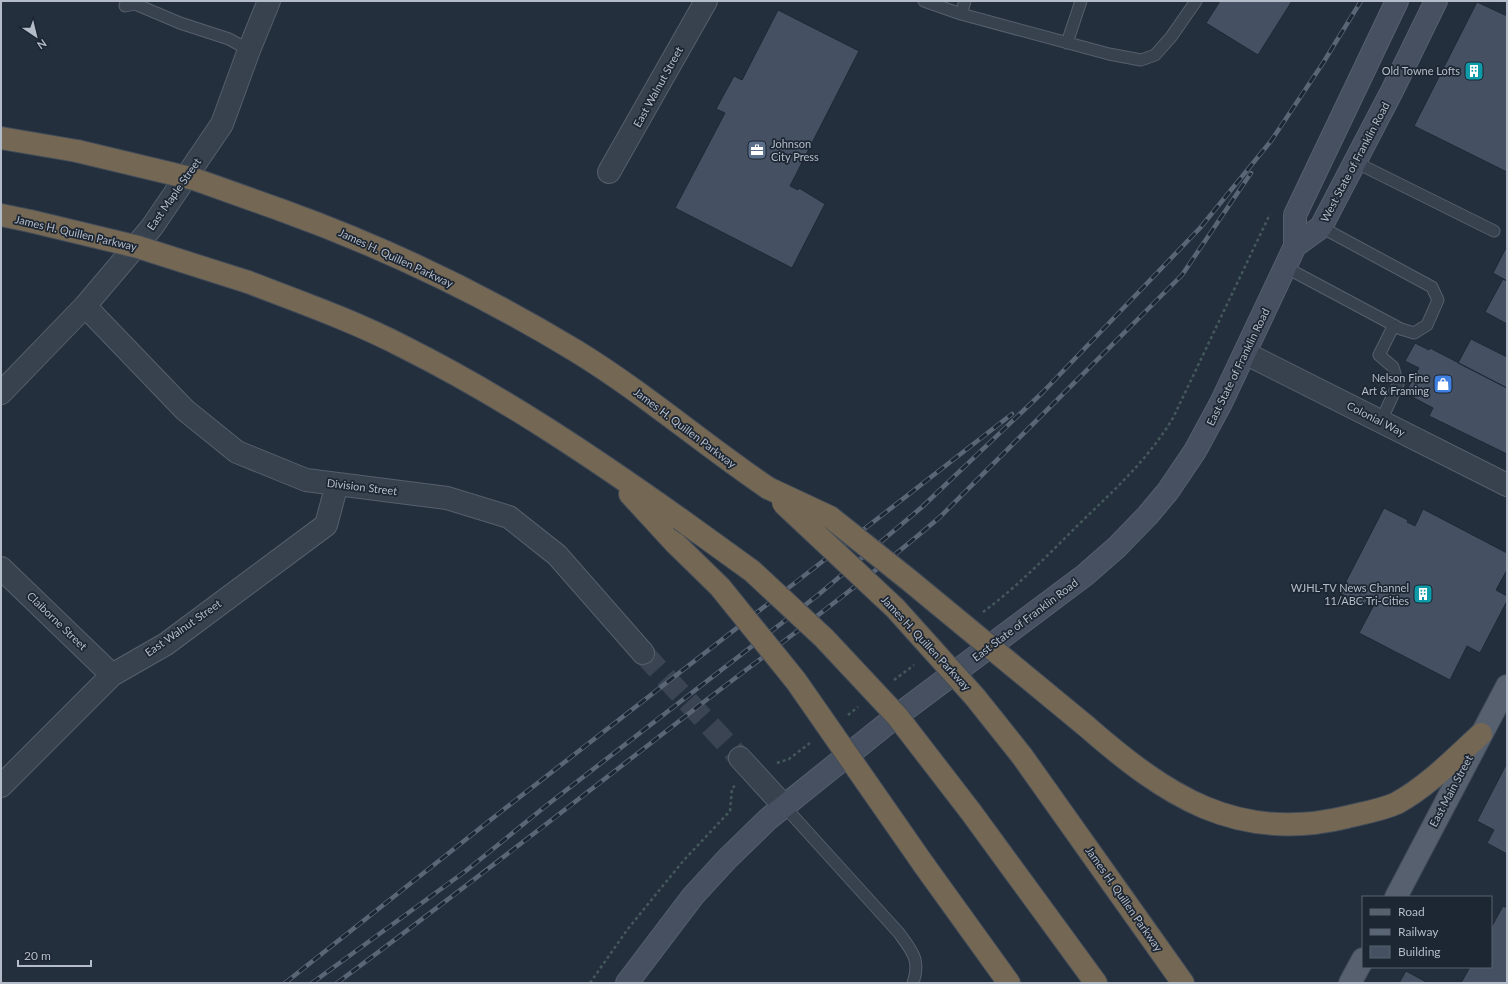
<svg xmlns="http://www.w3.org/2000/svg" width="1508" height="984" viewBox="0 0 1508 984" font-family="Lato,sans-serif">
<rect width="100%" height="100%" fill="#242f3e"/>
<!-- building -->
<path fill="#455162" stroke="#1f2835" d="M1220,1H1292L1258,55L1206,23Z
M1477,2L1507,16V172L1414,126Z
M778,10L859,51L790,186L798,190L799,188L825,204L792,268L675,208L725,113L716,109L734,76L742,80Z
M1507,246V281L1493,273Z
M1503,279L1507,281V324L1485,312Z
M1471,339L1507,357V388L1458,363Z
M1415,343L1429,350L1430,348L1507,388V454L1429,416L1433,408L1405,393L1419,368L1405,361Z
M1384,508L1408,520L1407,522L1415,526L1423,509L1507,553V570L1496,590L1507,596V601L1480,653L1467,646L1450,680L1359,633L1376,601L1369,597L1364,606L1340,593Z
M1507,763V854L1487,843L1494,830L1477,821Z
M1503,906L1507,908V983H1461L1470,967H1491V928Z
M1406,971L1428,983H1399Z"/>
<g fill="none" stroke-linecap="round" stroke-linejoin="round">
<!-- street-tunnel -->
<path stroke="#3a4453" stroke-width="22" stroke-dasharray="22 11" stroke-linecap="butt" d="M643,653L740,758"/>
<!-- lane casing -->
<g stroke="#565f6c" stroke-width="13">
<path id="lane" d="M127,1L125,6L135,4L180,23L229,39L249,50
M924,1L961,14L1109,54L1141,60L1155,55L1171,37L1196,1
M961,14L965,1
M1067,43L1081,1
M1355,162L1494,231
M1285,267L1401,329L1414,333L1427,325L1438,300L1432,287L1321,227
M1381,421L1398,384L1393,367L1379,355L1394,325
M784,806L899,933C912,951 921,960 913,983"/>
</g>
<!-- street casing -->
<g stroke="#565f6c" stroke-width="24">
<path id="street" d="M609,172L706,1
M85,306L185,410L237,452L306,480L447,498L509,517L557,555L643,653
M1245,353L1507,485
M1,393L85,306L152,227L222,124L249,50L269,1
M1,568L112,675
M740,758L784,806
M1,786L112,675L166,644L326,525L337,484"/>
</g>
<!-- secondary casing -->
<g stroke="#565f6c" stroke-width="24">
<path id="secondary" d="M1295,246L1321,227L1392,91L1436,1
M627,983L693,896L727,859L767,820L894,718L1085,575L1117,547L1148,515L1168,491L1195,451L1221,403L1295,246V215L1397,1"/>
</g>
<!-- primary casing -->
<g stroke="#414a57" stroke-width="24">
<path id="primary" d="M1396,897L1507,686
M1350,983L1363,959"/>
</g>
<!-- highway casing -->
<g stroke="#434c59" stroke-width="24">
<path id="highway" d="M1,138L77,151
M281,210C384,247 482,294 576,351C643,392 703,444 768,488
M1,215L30,221
M248,282C300,302 354,321 404,347C502,396 591,456 680,519
M630,494L676,544
M1086,726C1165,795 1237,844 1347,817C1363,813 1382,810 1397,803C1428,786 1455,758 1481,734
M1022,756L1183,983
M971,812L1096,983
M924,865L1009,983"/>
</g>
<!-- path -->
<path stroke="#44595c" stroke-width="2.5" stroke-dasharray="3 3" stroke-linecap="butt" d="M983,612C1017,587 1047,556 1077,526C1113,491 1147,461 1173,418L1270,214
M894,680L914,665
M848,715L858,707
M777,763L789,759L810,743
M590,983L627,930L657,893L684,860L730,811L732,788L735,786"/>
<!-- lane -->
<use href="#lane" stroke="#38414e" stroke-width="11"/>
<!-- street -->
<use href="#street" stroke="#38414e" stroke-width="22"/>
<!-- secondary -->
<use href="#secondary" stroke="#465061" stroke-width="22"/>
<!-- primary -->
<use href="#primary" stroke="#56606e" stroke-width="22"/>
<!-- highway -->
<use href="#highway" stroke="#746855" stroke-width="22"/>
<!-- rail casing -->
<g stroke="#5a6575" stroke-width="4.5">
<path id="rail" d="M285,983L503,810L1012,414
M312,983L467,870L547,805L818,595L922,507L1043,392L1200,228L1271,141L1323,63L1361,1
M337,983C461,891 583,796 705,701C784,641 864,582 940,517L1182,275L1251,173"/>
</g>
<!-- rail -->
<use href="#rail" stroke="#1d2633" stroke-width="3" stroke-dasharray="9" stroke-linecap="butt"/>
<!-- highway-bridge casing -->
<g stroke="#434c59" stroke-width="24" stroke-linecap="butt">
<path id="highway-bridge" d="M77,151L194,179L281,210
M30,221L138,247L248,282
M768,488L830,517L909,580L1086,726
M783,503L895,608L975,697L1022,756
M680,519L752,571L824,638L897,716L971,812
M676,544L720,587L796,681L924,865"/>
</g>
<!-- highway-bridge -->
<use href="#highway-bridge" stroke="#746855" stroke-width="22"/>
</g>
<!-- icons -->
<defs>
<g id="building-square" transform="scale(1)"><rect x="-9" y="-9" width="18" height="18" rx="4" fill="#0f9aa8" stroke="#1d2633"/><path d="M-4-6H4V6H1V3H-1V6H-4ZM-2.5-4.3h1.7v1.8h-1.7ZM.8-4.3h1.7v1.8H.8ZM-2.5-1h1.7V.8h-1.7ZM.8-1h1.7V.8H.8Z" fill="#fff"/></g>
<g id="office-square" transform="scale(1)"><rect x="-9" y="-9" width="18" height="18" rx="4" fill="#5c6f8a" stroke="#1d2633"/><path d="M-6-3h4V-5.5h4V-3h4V5H-6ZM-1-4.5V-3h2v-1.5ZM-6 0V1H6V0Z" fill="#fff"/></g>
<g id="shop-square" transform="scale(1)"><rect x="-9" y="-9" width="18" height="18" rx="4" fill="#3f7fe0" stroke="#1d2633"/><path d="M-5-2.5h2.3a2.7 3.5 0 0 1 5.4 0H5L5.5 6h-11ZM-1.5-2.5h3a1.5 2.3 0 0 0-3 0Z" fill="#fff"/></g>
</defs>
<g fill-rule="evenodd">
<use href="#building-square" x="1474" y="71"/>
<use href="#office-square" x="757" y="150"/>
<use href="#shop-square" x="1443" y="384"/>
<use href="#building-square" x="1423" y="594"/>
</g>
<g text-anchor="middle" stroke-width="3.5" stroke-linejoin="round" paint-order="stroke">
<!-- poi labels -->
<g font-size="11" fill="#b4bcc9" stroke="#1d2633" text-anchor="end">
<text x="1460" y="75">Old Towne Lofts</text>
<text x="771" y="148" text-anchor="start">Johnson<tspan x="771" dy="13">City Press</tspan></text>
<text x="1429" y="382">Nelson Fine<tspan x="1429" dy="13">Art &amp; Framing</tspan></text>
<text x="1409" y="592">WJHL-TV News Channel<tspan x="1409" dy="13">11/ABC Tri-Cities</tspan></text>
</g>
<!-- street labels -->
<g font-size="11" fill="#b4bcc9" stroke="#1d2633">
<text transform="translate(658 87) rotate(-61)" y="4">East Walnut Street</text>
<text transform="translate(1355 162) rotate(-62)" y="4">West State of Franklin Road</text>
<text transform="translate(174 194) rotate(-55)" y="4">East Maple Street</text>
<text transform="translate(76 233) rotate(13)" y="4">James H. Quillen Parkway</text>
<text transform="translate(396 258) rotate(25)" y="4">James H. Quillen Parkway</text>
<text transform="translate(1238 367) rotate(-64)" y="4">East State of Franklin Road</text>
<text transform="translate(1376 419) rotate(27)" y="4">Colonial Way</text>
<text transform="translate(685 428) rotate(37)" y="4">James H. Quillen Parkway</text>
<text transform="translate(362 487) rotate(7)" y="4">Division Street</text>
<text transform="translate(1025 620) rotate(-37)" y="4">East State of Franklin Road</text>
<text transform="translate(57 621) rotate(44)" y="4">Claiborne Street</text>
<text transform="translate(183 628) rotate(-35)" y="4">East Walnut Street</text>
<text transform="translate(926 643) rotate(47)" y="4">James H. Quillen Parkway</text>
<text transform="translate(1451 791) rotate(-62)" y="4">East Main Street</text>
<text transform="translate(1124 899) rotate(55)" y="4">James H. Quillen Parkway</text>
</g>
</g>
<!-- border -->
<rect width="1508" height="984" fill="none" stroke="#b4bcc9" stroke-width="4"/>
<!-- legend -->
<rect x="1362" y="896" width="130" height="72" fill="#1d2633" stroke="#59626f"/>
<rect x="1370" y="909" width="20" height="6" fill="#56606e" stroke="#59626f"/>
<text x="1398" y="916" font-size="12" fill="#b4bcc9">Road</text>
<rect x="1370" y="929" width="20" height="6" fill="#5a6575" stroke="#59626f"/>
<text x="1398" y="936" font-size="12" fill="#b4bcc9">Railway</text>
<rect x="1370" y="946" width="20" height="12" fill="#455162" stroke="#59626f"/>
<text x="1398" y="956" font-size="12" fill="#b4bcc9">Building</text>
<!-- north arrow -->
<g transform="translate(36 36) rotate(145)" stroke="#1d2633" stroke-width="3" paint-order="stroke">
<path d="M0-3L7 15L0 10L-7 15Z" fill="#b4bcc9"/>
<text y="-6" font-size="11" font-weight="bold" text-anchor="middle" fill="#b4bcc9">N</text>
</g>
<!-- scale -->
<path d="M18 960v6h73v-6" fill="none" stroke="#b4bcc9" stroke-width="2"/>
<text x="24" y="960" font-size="12" fill="#b4bcc9" stroke="#1d2633" stroke-width="3" paint-order="stroke">20 m</text>
</svg>
